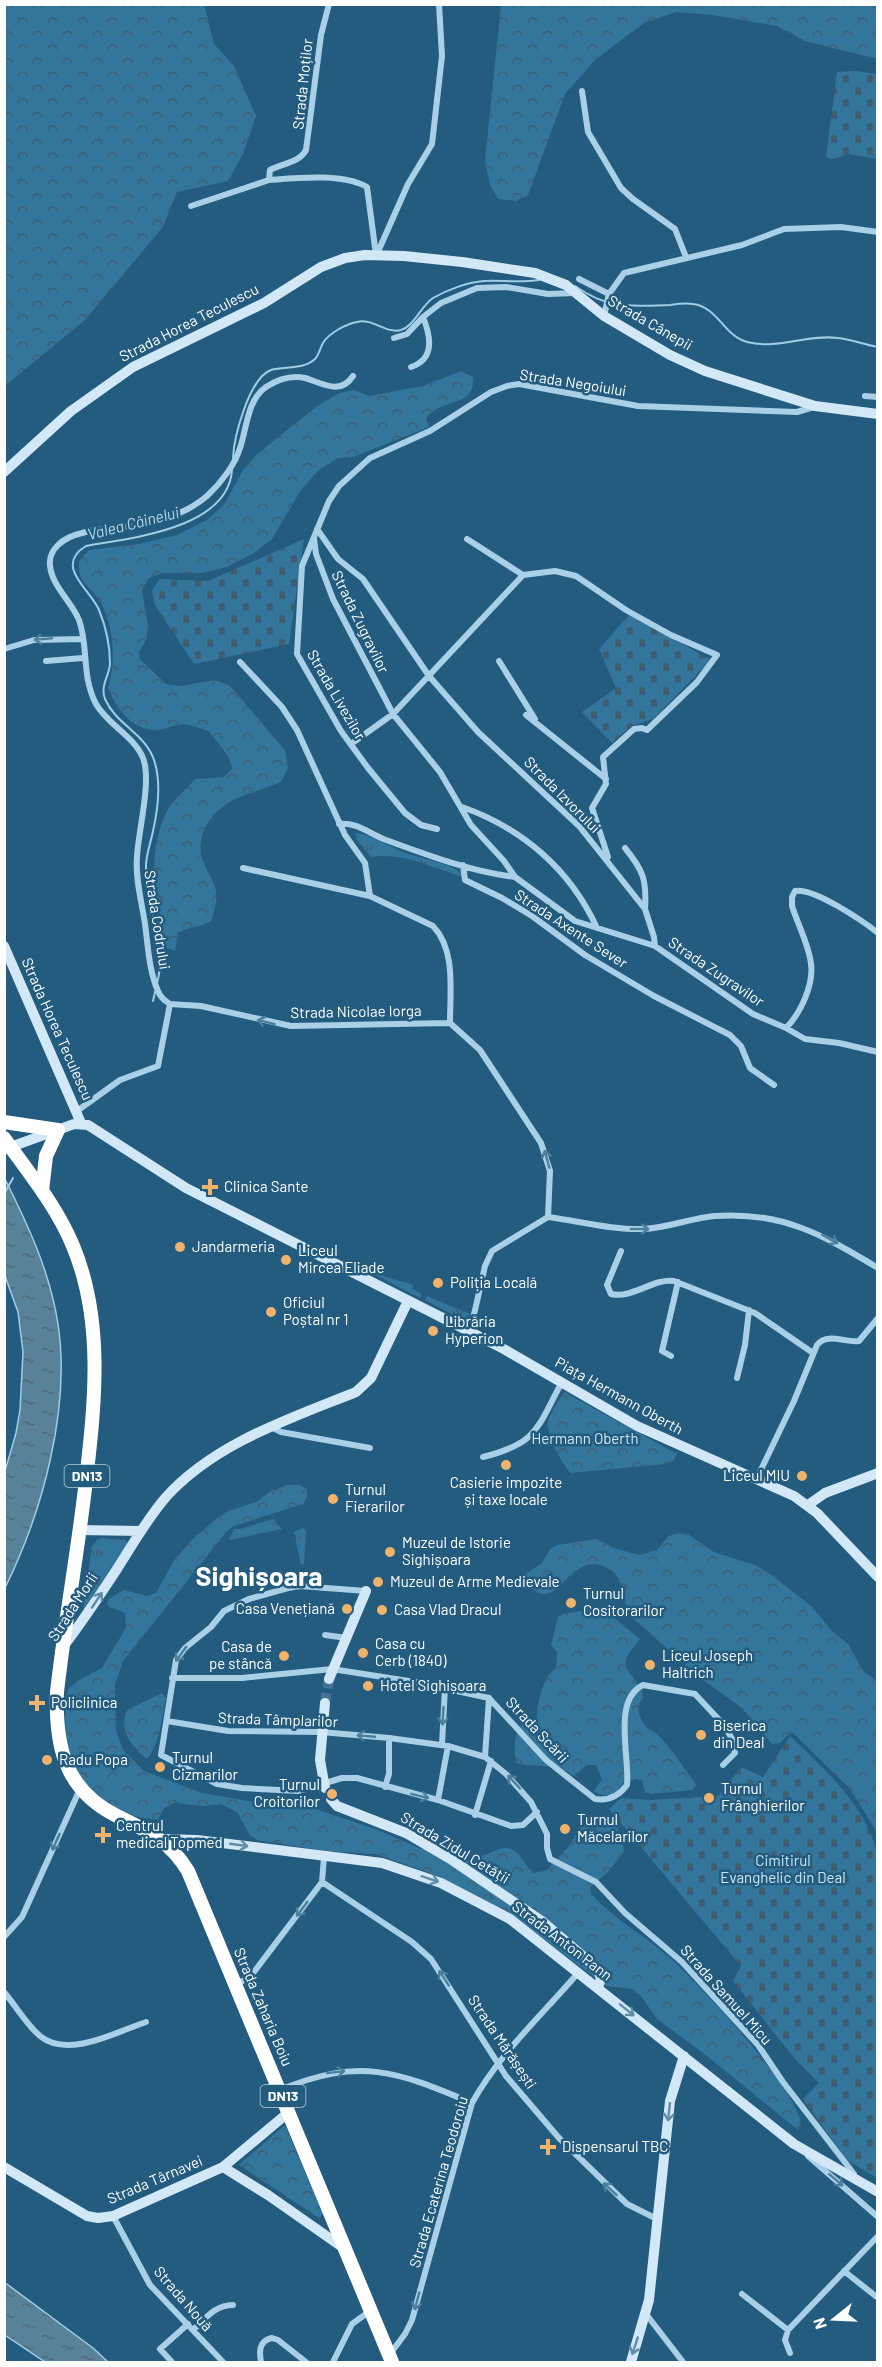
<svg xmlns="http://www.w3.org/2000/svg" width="882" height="2367" viewBox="0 0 882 2367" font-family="Barlow,sans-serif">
<defs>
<pattern id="grass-tufts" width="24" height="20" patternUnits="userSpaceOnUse" patternTransform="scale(1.5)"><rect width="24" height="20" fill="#33759b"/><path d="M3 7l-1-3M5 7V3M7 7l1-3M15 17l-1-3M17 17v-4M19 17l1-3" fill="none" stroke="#415e70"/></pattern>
<pattern id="forest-crowns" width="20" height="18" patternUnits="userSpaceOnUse" patternTransform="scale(1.5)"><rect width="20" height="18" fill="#33759b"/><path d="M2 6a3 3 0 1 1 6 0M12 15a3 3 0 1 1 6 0" fill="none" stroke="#415e70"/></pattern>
<pattern id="cemetery-stones" width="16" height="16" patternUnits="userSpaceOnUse" patternTransform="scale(1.5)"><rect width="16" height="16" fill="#33759b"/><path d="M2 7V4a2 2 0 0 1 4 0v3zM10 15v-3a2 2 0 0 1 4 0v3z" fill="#415e70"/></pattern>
<pattern id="water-ripples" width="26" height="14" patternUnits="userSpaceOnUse" patternTransform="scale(1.5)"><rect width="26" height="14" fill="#588299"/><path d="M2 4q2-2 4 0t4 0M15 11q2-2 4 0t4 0" fill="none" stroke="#536a76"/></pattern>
</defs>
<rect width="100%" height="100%" fill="#235c7f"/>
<!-- grass -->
<path fill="url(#grass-tufts)" d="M355,833C372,834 391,848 408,854C422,859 457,863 463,877C434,868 402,852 371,857L357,840Z
M370,1272L413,1285L412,1289L422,1294L420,1298Z
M427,1296L470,1314L463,1320L425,1300Z
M273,1519L282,1529L229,1540L234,1529H240Z
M303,1528L306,1531L304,1564L301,1565L294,1532Z
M103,1538L125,1540L129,1544L82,1618L92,1546L97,1540Z"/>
<!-- forest -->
<path fill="url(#forest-crowns)" d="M5,4L204,5L214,44L234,66L256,116L243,154L228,181L177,192L163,227L85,320L5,386Z
M501,5H877V59L805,41L777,26L713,15L676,12L644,23L596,59L565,94L528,195L516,201L498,199L490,185L485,161Z
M461,371L473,377C476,408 442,397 426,418L429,427L353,457L338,458L319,470L301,490L272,539L254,553L227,567L202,573H162L149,578L142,590L148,626L146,640L139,652L140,659L166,684L181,686L215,680L230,686L285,750L288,768L281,782C249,795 217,798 203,833C200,841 199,853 203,861C215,889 222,888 211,921C200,928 189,926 178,933L175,951L167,948C154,906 146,852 167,811C173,799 187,789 195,779L224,777L232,769C230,754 218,744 209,731C201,729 190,724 181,724C174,725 166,729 158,730C132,731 117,709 108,688C116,663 114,629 102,605C94,587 77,586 79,561L89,550L139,544L177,535L207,520L224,505L243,470L257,454L316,407L339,393L354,390L369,396L423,386Z
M564,1392L677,1454L674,1460L665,1464L571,1473C562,1465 546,1434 548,1422C550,1412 559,1401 564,1392Z
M287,1485H299L307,1489V1497L303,1504L234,1526L227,1531L123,1661L115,1684L116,1731L123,1750L144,1771L202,1793L254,1802L298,1803L378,1830L421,1849H427L443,1841C454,1846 467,1856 479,1856C490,1856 500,1845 511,1849C522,1854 525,1867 534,1873L547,1870L571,1844L579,1827C606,1809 621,1821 624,1852L607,1873L590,1887L591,1894C614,1919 644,1935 669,1957C700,1985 796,2087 801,2124L798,2130L707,2056L657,2019L641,1996L632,1989L606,1986L515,1917L436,1875L375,1854L327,1851L257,1840L250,1835L237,1812L221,1804L204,1806L174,1803L164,1808L158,1820L127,1815L99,1796L86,1784L74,1768L65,1735L66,1698L68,1689L79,1680L102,1668L126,1628L125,1614L121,1611L109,1607L107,1603L109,1599L124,1590L147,1596L156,1593L175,1559L193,1539L216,1519L228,1511L256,1502L271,1491Z
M678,1533L689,1535L714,1552L755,1565L773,1576L811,1606L833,1632L848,1644L863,1671L877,1681V1832L850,1789L793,1733L789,1734L780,1743L772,1744L742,1708L699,1677L634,1619C619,1602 627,1581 611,1570C567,1542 557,1627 525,1579L524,1575L541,1564L551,1548L558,1545L596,1539L616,1549L640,1555L657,1550L669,1536Z
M592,1609L612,1616L640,1639C636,1645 628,1653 626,1659C622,1671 643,1683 643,1698C634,1708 640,1719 648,1729C661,1731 684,1769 694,1781L696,1785L693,1790L651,1794L645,1792L642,1780L636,1779L623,1783C617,1794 606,1800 594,1791L602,1779L596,1765H587L574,1776L560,1767L527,1765L517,1763C513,1750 514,1737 520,1725L532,1723L537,1718C537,1702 543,1677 556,1668L557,1652L551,1645L558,1617L563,1614Z
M162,1693L166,1698C162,1717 160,1744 147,1759C132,1747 118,1730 127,1710Z
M285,2125L323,2214L319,2218L239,2165Z"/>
<!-- cemetery -->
<path fill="url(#cemetery-stones)" d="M855,71L877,74V159L849,154L832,159L826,157L837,72Z
M304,539L289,644L194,664L155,605L152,591L159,579L208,581Z
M630,614L711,660L653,719L631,726L612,743L582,712L616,688L599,649Z
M790,1736C825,1770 864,1803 877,1852V2178L847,2160L803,2099L819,2083L795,2059L733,1981L741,1966L609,1809L621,1798L649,1800L719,1796L741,1767L763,1777Z"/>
<!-- water -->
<path fill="url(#water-ripples)" stroke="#9dcde7" stroke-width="1.5" d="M5,1179C28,1225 50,1272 58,1324C71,1409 42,1513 5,1588V1471L16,1433L20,1410L23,1352L18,1312L5,1276Z
M4,2282L93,2348L108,2362H45L5,2335Z"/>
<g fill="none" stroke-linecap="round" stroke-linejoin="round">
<!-- stream -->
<path stroke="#9dcde7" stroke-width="2" d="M575,286C609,310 630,306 670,305C677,304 686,303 693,304C718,307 724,336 747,342C778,350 807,334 838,338C851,339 864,345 878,347
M233,458C234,437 249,378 271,370C285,366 303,370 315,359C319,355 320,348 323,343C329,333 346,324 357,322C373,318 386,334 401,330C414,326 421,306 433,298C447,290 468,282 484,281C502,280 521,283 539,280
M157,983C168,944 145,905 146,866C146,854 151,842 153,831C158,809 161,784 155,763C147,734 116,725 105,699C100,686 109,676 110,664C110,646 106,627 99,610C91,590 53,566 86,546C130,538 228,529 232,470
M153,1001L155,992
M4,1194L13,1178"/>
<!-- secondary-tunnel -->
<path stroke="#447492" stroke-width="10" stroke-dasharray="10 5" stroke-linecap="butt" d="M325,1703L329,1679"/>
<!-- street -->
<path stroke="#a9d0e6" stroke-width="6" d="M329,4L321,35L306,150C299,163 283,163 270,170L269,180C297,178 342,173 367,187L376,255
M582,91L588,132L621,188L633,199L675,229L686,257
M191,206L269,180
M377,254L408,184L432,144L442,56L439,4
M579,279L609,294
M604,316L609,294L624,273L742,245L784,229L841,227L878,232
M394,338L407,334L423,317L441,303L477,288L506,287L548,294L575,293
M411,367C435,359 431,337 423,317
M865,396L878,397
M317,529L338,559L363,579L429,676L478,732L579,826L645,909L654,937L655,946
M314,538L316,554L333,599L393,714L440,772L471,825L504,861L515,877L575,921L655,946L753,1014L786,1028L805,1039L839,1043L878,1052
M467,539L523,575
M523,575L555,571L576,576L626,610L671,635L717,655L697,682L647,730L642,728L634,729L603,757L606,784L592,808L608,857
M4,649L34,640L83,639
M46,661L83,658
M499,661L535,719
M240,662L282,707L297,730L345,835L365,863L370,896
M526,715L606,779
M351,744L393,714L523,575
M462,807C522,828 570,869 597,928
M339,824C358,822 369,834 386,840C427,855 472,872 515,877
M437,829L421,825L405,813L368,768L341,731L297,654L302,566L329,501L339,486L370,458L430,431L491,392L507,386L519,384L638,406L797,412L814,407
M625,848C643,870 647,880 645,909
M463,865L465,880L502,898L532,916L585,955L654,996L730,1035L741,1046L750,1068L774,1085
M243,868L370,896L433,926C456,950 450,991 450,1023
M170,1004C165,1001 160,997 158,991C149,971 148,946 145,924C142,903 135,879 137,857C138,832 152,781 143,758C134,736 108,725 96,704C81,675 89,648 79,620C72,602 51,585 50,565C49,557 53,550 58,545C74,529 111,529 132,526C159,522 186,514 207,496C220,484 235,465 240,448C247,428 247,400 266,387C277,380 291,375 305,378C322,383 340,396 353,376
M170,1004L201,1006L291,1026L450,1023
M450,1023L480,1050L541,1143L550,1171L548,1217
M786,1028C800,1014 814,985 811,964C809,945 798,925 792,906V897L795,891C813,887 863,921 878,933
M77,1111L120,1080L158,1066L170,1004
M548,1217C579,1221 612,1230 643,1229C668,1228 691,1218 715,1216C782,1211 823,1235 878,1268
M621,1251L607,1285L611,1294C633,1299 653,1278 674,1281L755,1313L813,1353
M470,1332L485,1266L492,1251L548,1217
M671,1356L662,1351L678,1282
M737,1378L745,1345L749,1310
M271,1427L281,1432L370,1448
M483,1457C539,1443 537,1427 562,1382
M757,1478L794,1401L817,1345C827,1332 845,1343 859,1341L878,1318
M366,1591L300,1586L288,1588L249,1599L224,1611L211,1627L185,1648L176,1660L161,1755L217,1784L242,1788L298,1791L342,1778H357L438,1800L511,1826L523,1825L537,1812
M325,1635L347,1638
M172,1678H242L332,1669L415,1682L489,1698
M489,1698L546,1760L595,1799C608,1801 619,1796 627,1785C630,1757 612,1700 643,1685L695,1694L723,1724L734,1742L735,1753L723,1765
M167,1721L228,1731L321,1732L389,1738L448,1746L485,1757L506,1774L531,1802L547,1834V1848L550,1859L596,1882L625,1913L682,1962L758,2045L783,2082L854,2174
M442,1745L445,1687
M485,1757L489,1698
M385,1787L389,1774V1738
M438,1800L448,1746
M475,1815L491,1761
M322,1882L412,1942L431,1959L506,2076L559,2138L627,2204L659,2220
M4,1937L22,1917L80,1789
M236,1984L249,1978L254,1972L322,1882L324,1857
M4,1992C16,2006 26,2024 40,2036C68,2059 116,2032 146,2022
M280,2090C359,2057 397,2071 472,2103
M808,2156L878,2217
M113,2216L150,2285L223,2362
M844,2271L878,2298
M742,2294L788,2330L878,2236
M646,2314L683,2362
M193,2330C206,2318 215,2305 233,2305
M788,2330L785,2340L790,2353
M390,2354L405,2334L412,2320L472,2103C499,2054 542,2015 578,1973
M172,2362L160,2349L188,2324
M261,2362C259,2351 259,2341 272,2338L278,2340L306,2362
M333,2362L352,2324L370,2311"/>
<!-- secondary -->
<path stroke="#d3e8f6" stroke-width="10" d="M4,472L71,411L133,367L264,303L321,267L345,258L365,255L404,256L462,262L535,273L566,285L604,316L670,355L705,371L815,406L878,414
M4,946L81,1123
M5,1149L74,1124L88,1125L186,1188L502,1348L637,1426L794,1496L817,1513L878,1577
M808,1505L825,1493L878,1473
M80,1530L141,1531
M63,1647C82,1622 100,1595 117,1569C133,1544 147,1519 166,1497C215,1443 289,1419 356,1392L371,1378L408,1301
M329,1679L366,1591
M325,1703L320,1760L325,1788
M331,1799L337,1806L406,1833L452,1860L543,1922L598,1969L601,1979L598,1987
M160,1839L197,1840L382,1863L441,1883L510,1919L794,2144L878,2192
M4,2167L87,2216L98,2218L113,2216L223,2167L289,2112
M223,2167L268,2195L345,2249
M631,2362L649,2300L670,2101L684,2056"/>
<!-- highway -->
<path stroke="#fff" stroke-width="14" d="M4,1122L58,1130L46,1156L42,1191
M4,1138C29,1173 57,1207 73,1246C104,1320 95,1403 86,1480C78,1551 65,1621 57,1692C55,1747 65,1790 117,1816C148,1831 170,1841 188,1871L392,2362"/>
</g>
<!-- one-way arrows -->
<defs><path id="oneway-shaft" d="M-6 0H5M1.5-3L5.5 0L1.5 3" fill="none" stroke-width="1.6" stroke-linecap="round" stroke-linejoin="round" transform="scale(1.5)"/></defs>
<g stroke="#4b7f9e">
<use href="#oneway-shaft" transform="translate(43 639) rotate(175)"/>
<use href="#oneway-shaft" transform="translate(266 1022) rotate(-166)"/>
<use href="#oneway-shaft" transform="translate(547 1159) rotate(-105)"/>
<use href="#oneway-shaft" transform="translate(640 1229)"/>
<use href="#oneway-shaft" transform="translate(830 1239) rotate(29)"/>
<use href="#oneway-shaft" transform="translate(181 1654) rotate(126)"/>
<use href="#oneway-shaft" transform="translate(443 1716) rotate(93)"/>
<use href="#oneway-shaft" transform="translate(366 1736) rotate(-175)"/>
<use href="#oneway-shaft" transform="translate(514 1782) rotate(-133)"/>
<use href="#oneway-shaft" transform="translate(420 1796) rotate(14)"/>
<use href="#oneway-shaft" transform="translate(56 1842) rotate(114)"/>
<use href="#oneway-shaft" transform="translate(302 1909) rotate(127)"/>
<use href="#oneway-shaft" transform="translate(444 1978) rotate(-123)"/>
<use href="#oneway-shaft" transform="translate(336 2072) rotate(-7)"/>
<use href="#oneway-shaft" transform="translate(836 2180) rotate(41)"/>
<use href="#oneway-shaft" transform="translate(610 2189) rotate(-138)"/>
<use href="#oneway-shaft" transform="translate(417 2301) rotate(105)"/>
</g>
<g stroke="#618da9">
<use href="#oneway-shaft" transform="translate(97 1600) rotate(-56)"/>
<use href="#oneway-shaft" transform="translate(239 1845) rotate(8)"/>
<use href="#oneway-shaft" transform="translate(430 1879) rotate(18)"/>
<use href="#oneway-shaft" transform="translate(627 2010) rotate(39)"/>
<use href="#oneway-shaft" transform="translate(669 2112) rotate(96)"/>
<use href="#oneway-shaft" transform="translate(635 2346) rotate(108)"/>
</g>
<!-- markers -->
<g fill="#f1b26c" stroke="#235c7f" stroke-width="2">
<path d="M207 1178h6v6h6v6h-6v6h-6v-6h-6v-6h6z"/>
<circle cx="180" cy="1247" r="6"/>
<circle cx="286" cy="1260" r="6"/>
<circle cx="438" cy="1283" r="6"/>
<circle cx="271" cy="1312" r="6"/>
<circle cx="433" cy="1331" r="6"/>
<circle cx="506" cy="1465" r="6"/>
<circle cx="802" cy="1476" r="6"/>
<circle cx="333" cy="1499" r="6"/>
<circle cx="390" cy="1552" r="6"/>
<circle cx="378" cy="1582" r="6"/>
<circle cx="571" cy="1603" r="6"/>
<circle cx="347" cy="1609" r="6"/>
<circle cx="382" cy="1610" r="6"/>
<circle cx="363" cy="1653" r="6"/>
<circle cx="284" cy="1656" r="6"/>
<circle cx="650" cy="1665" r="6"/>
<circle cx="368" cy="1686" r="6"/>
<path d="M34 1694h6v6h6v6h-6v6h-6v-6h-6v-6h6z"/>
<circle cx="701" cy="1735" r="6"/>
<circle cx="47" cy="1760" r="6"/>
<circle cx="160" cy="1767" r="6"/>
<circle cx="332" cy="1794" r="6"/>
<circle cx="709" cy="1798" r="6"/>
<circle cx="565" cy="1829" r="6"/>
<path d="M100 1826h6v6h6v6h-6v6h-6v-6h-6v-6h6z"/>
<path d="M545 2138h6v6h6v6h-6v6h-6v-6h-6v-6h6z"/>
</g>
<g text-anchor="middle" stroke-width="5" stroke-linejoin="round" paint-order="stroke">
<!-- shield labels -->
<g fill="#235c7f" stroke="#bdced9" stroke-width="1.5">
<rect x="64.5" y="1465" width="45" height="22" rx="4.5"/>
<rect x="260.5" y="2085" width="45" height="22" rx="4.5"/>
</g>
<g font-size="14" font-weight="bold" fill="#fff">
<text x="87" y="1481">DN13</text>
<text x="283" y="2101">DN13</text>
</g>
<!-- street labels -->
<g font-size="15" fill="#fff" stroke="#235c7f">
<text transform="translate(303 84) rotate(-84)" y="5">Strada Moților</text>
<text transform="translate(189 323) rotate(-27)" y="5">Strada Horea Teculescu</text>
<text transform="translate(650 323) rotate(30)" y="5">Strada Cânepii</text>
<text transform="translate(573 383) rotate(9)" y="5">Strada Negoiului</text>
<text transform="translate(360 622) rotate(64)" y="5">Strada Zugravilor</text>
<text transform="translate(336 695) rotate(60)" y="5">Strada Livezilor</text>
<text transform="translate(562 795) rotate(45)" y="5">Strada Izvorului</text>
<text transform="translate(157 920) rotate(81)" y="5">Strada Codrului</text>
<text transform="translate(571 929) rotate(33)" y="5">Strada Axente Sever</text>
<text transform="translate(716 972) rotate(34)" y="5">Strada Zugravilor</text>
<text transform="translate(356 1012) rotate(-1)" y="5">Strada Nicolae Iorga</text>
<text transform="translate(57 1029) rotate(66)" y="5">Strada Horea Teculescu</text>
<text transform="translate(619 1396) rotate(29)" y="5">Piața Hermann Oberth</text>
<text transform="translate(73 1607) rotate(-57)" y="5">Strada Morii</text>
<text transform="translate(278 1720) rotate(2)" y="5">Strada Tâmplarilor</text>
<text transform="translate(537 1730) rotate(47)" y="5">Strada Scării</text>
<text transform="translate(455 1848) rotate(31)" y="5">Strada Zidul Cetății</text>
<text transform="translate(562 1941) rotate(37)" y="5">Strada Anton Pann</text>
<text transform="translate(726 1995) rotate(48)" y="5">Strada Samuel Micu</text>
<text transform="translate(263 2007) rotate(67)" y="5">Strada Zaharia Boiu</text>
<text transform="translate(502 2042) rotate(56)" y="5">Strada Mărășești</text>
<text transform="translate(155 2180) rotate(-23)" y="5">Strada Târnavei</text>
<text transform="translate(439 2182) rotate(-74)" y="5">Strada Ecaterina Teodoroiu</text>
<text transform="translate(183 2299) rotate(49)" y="5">Strada Nouă</text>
</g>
<!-- poi labels -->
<g font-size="15" fill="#fff" stroke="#235c7f" text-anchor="start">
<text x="224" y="1192">Clinica Sante</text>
<text x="192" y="1252">Jandarmeria</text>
<text x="298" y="1256">Liceul<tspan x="298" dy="17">Mircea Eliade</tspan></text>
<text x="450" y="1288">Poliția Locală</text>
<text x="283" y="1308">Oficiul<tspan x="283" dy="17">Poștal nr 1</tspan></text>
<text x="445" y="1327">Librăria<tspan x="445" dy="17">Hyperion</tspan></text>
<text x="790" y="1481" text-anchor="end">Liceul MIU</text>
<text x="506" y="1488" text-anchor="middle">Casierie impozite<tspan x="506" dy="17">și taxe locale</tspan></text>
<text x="345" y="1495">Turnul<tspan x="345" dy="17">Fierarilor</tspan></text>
<text x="402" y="1548">Muzeul de Istorie<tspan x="402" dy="17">Sighișoara</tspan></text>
<text x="390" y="1587">Muzeul de Arme Medievale</text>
<text x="583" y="1599">Turnul<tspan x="583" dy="17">Cositorarilor</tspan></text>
<text x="335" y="1614" text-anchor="end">Casa Venețiană</text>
<text x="394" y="1615">Casa Vlad Dracul</text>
<text x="375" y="1649">Casa cu<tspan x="375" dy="17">Cerb (1840)</tspan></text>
<text x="272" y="1652" text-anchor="end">Casa de<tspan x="272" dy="17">pe stâncă</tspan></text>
<text x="662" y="1661">Liceul Joseph<tspan x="662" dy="17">Haltrich</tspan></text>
<text x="380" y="1691">Hotel Sighișoara</text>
<text x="51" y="1708">Policlinica</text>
<text x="713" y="1731">Biserica<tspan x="713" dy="17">din Deal</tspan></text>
<text x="172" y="1763">Turnul<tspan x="172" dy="17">Cizmarilor</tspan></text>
<text x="59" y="1765">Radu Popa</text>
<text x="320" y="1790" text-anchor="end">Turnul<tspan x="320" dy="17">Croitorilor</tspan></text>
<text x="721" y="1794">Turnul<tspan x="721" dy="17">Frânghierilor</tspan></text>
<text x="577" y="1825">Turnul<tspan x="577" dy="17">Măcelarilor</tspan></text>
<text x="116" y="1831">Centrul<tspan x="116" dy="17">medical Topmed</tspan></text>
<text x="562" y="2152">Dispensarul TBC</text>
</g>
<!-- park labels -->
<g font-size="15" fill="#cce6f5" stroke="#235c7f">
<text x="585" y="1444">Hermann Oberth</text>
<text x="783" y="1866">Cimitirul<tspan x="783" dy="17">Evanghelic din Deal</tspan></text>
</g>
<!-- water labels -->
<g font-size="16" font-style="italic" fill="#b4d9ee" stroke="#235c7f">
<text transform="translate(133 523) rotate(-14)" y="6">Valea Câinelui</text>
</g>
<!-- town labels -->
<g font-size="27" font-weight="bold" fill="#fff" stroke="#235c7f">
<text x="259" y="1586">Sighișoara</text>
</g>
</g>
<!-- border -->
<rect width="882" height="2367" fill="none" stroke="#ffffff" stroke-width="12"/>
<!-- north arrow -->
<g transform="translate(834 2319) rotate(252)" stroke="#235c7f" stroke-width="4.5" paint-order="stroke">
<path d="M0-4.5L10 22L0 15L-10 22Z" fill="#ffffff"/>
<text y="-9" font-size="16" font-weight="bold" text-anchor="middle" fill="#ffffff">N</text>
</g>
</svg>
